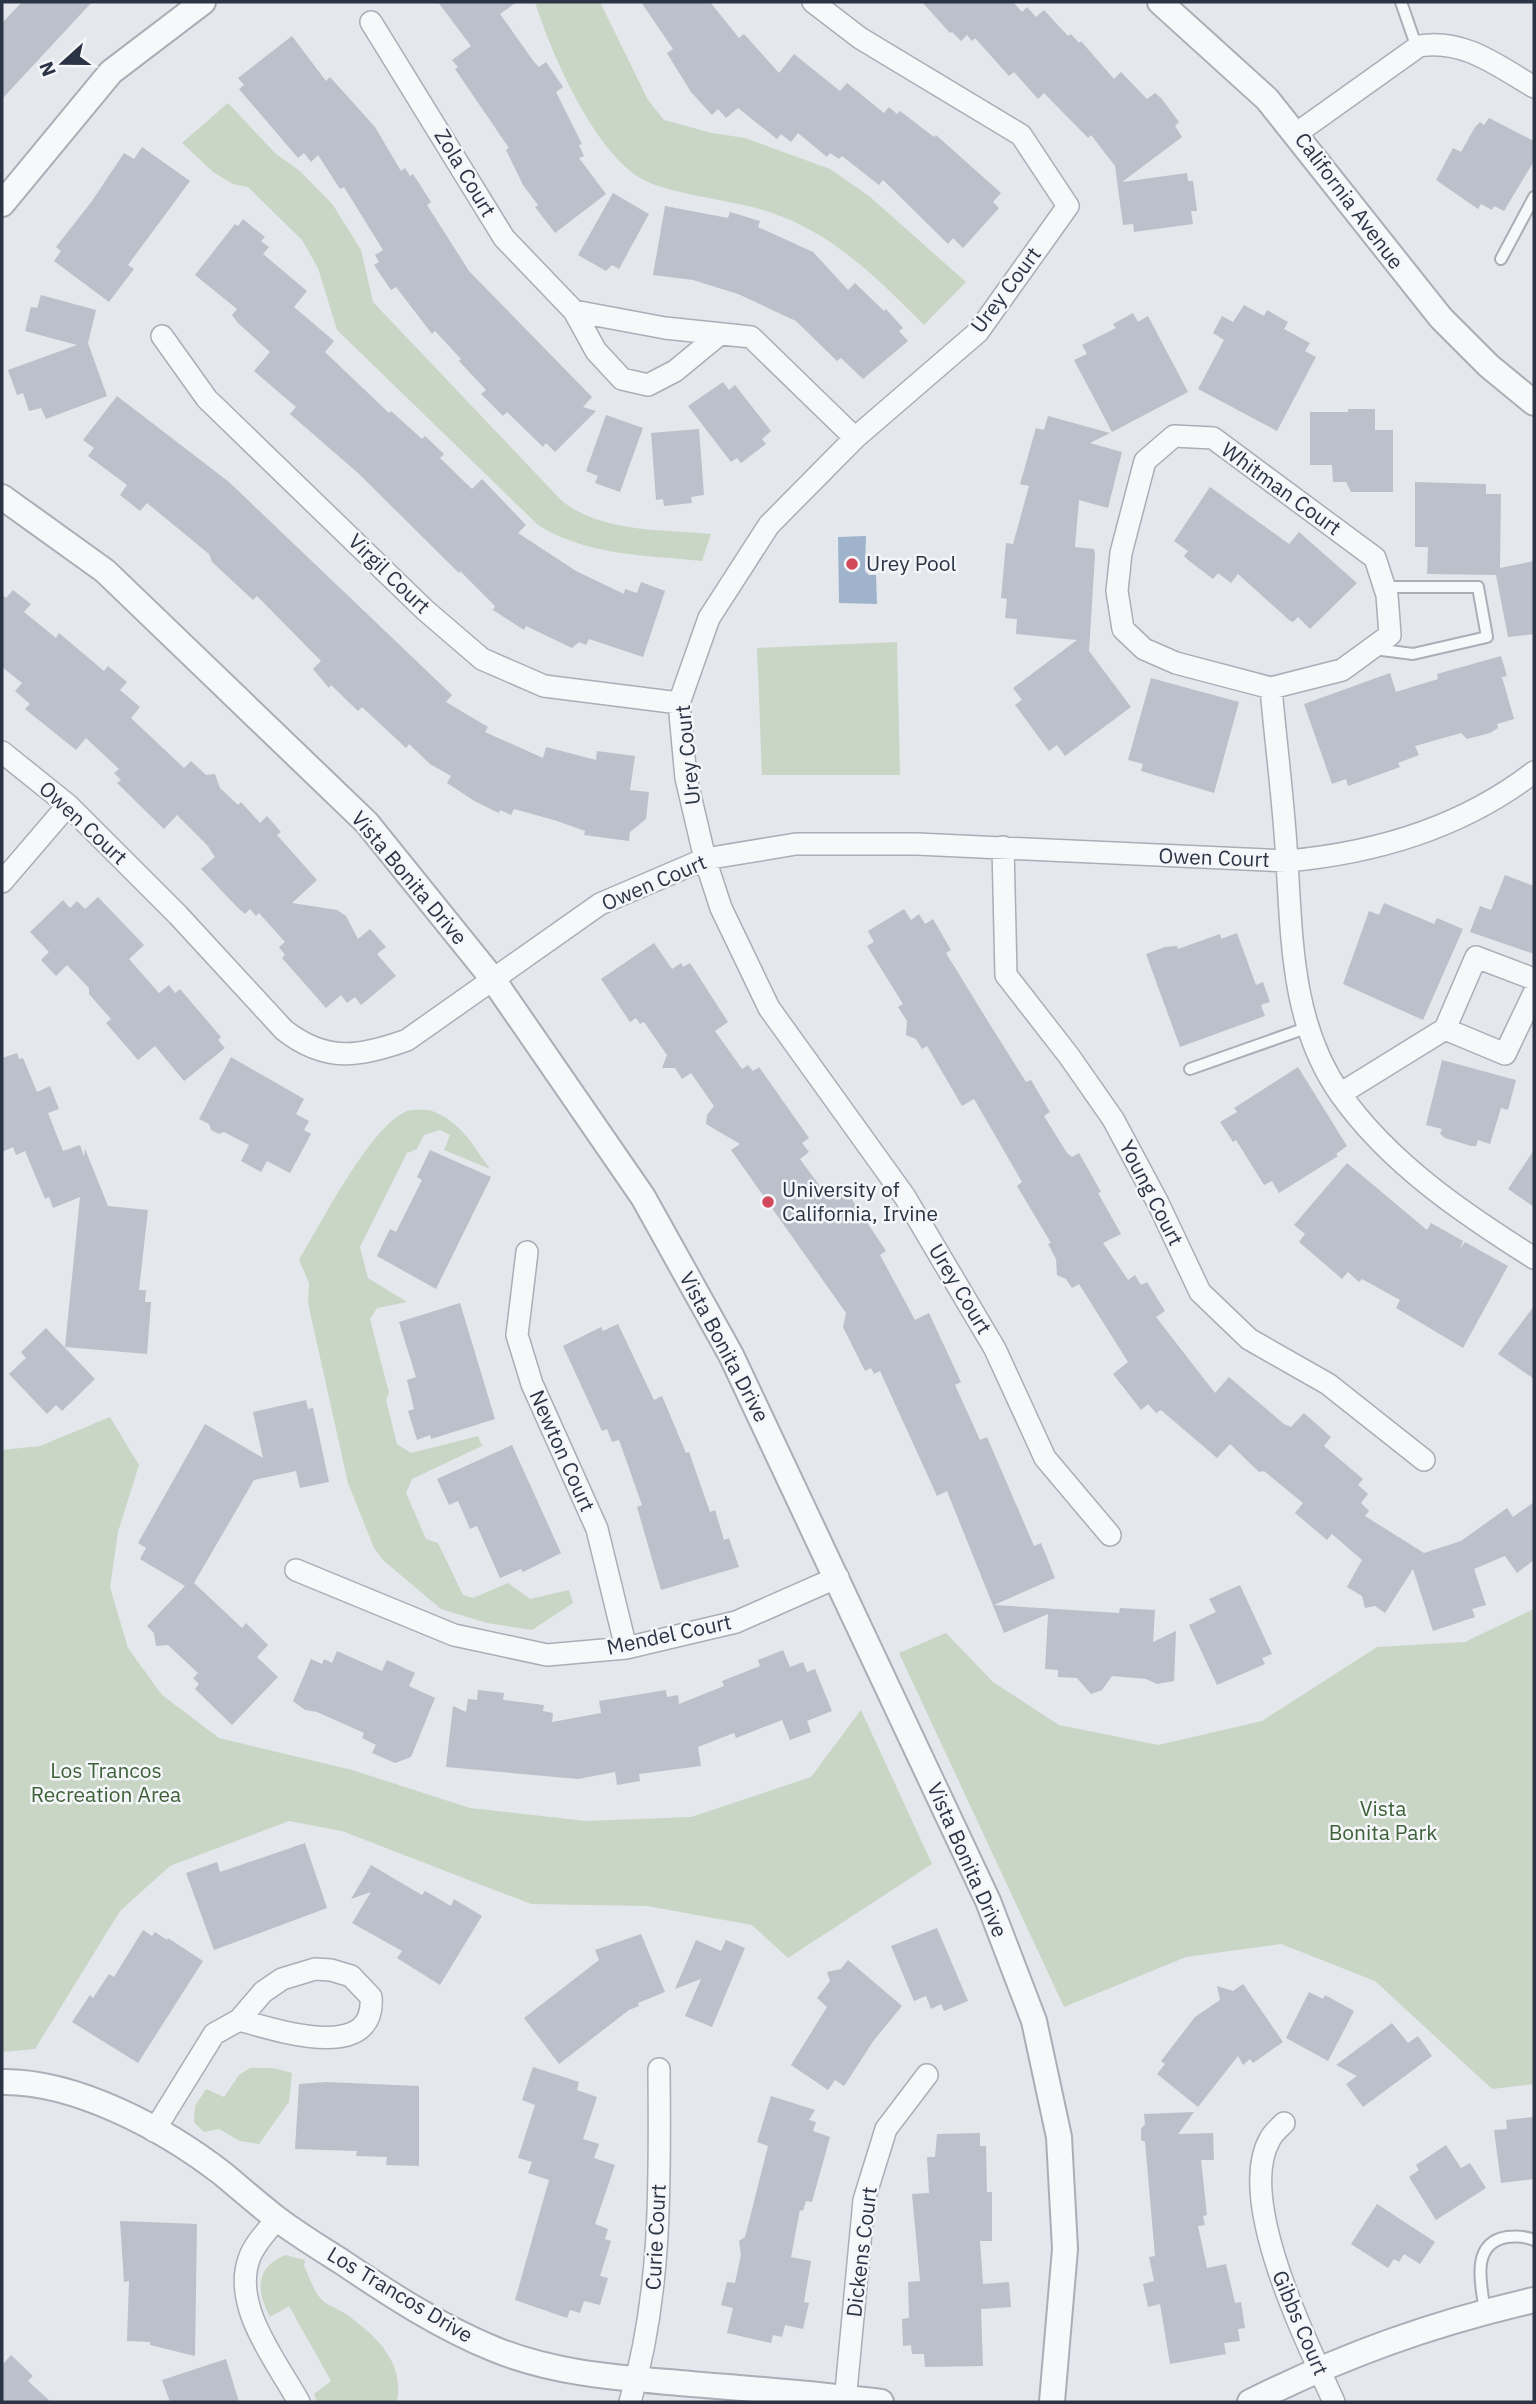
<svg xmlns="http://www.w3.org/2000/svg" width="1536" height="2404" viewBox="0 0 1536 2404" font-family="'IBM Plex Sans',sans-serif">
<rect width="100%" height="100%" fill="#e4e7ec"/>
<!-- green -->
<path fill="#c9d6c5" d="M535,2H600L648,100L664,120L712,133L745,138L830,169L869,196L966,282L924,325C878,279 834,234 772,213C732,199 687,198 648,182C597,160 551,53 535,2Z
M228,103L276,154L300,171L333,205L361,250L373,302L562,501C603,533 661,529 711,534L702,561C646,555 587,556 538,525L337,330L318,268L302,240L248,187L233,184L213,172L182,143Z
M897,642L900,775H762L757,648Z
M429,1110C460,1120 472,1144 490,1169L444,1150L450,1135L440,1130L424,1135L417,1149L407,1153L360,1247L368,1278L407,1302L377,1308L370,1319L389,1393L386,1400L397,1444L411,1453L478,1436L482,1446L412,1479L406,1493L426,1539L438,1543L463,1595L473,1598L508,1583L530,1599L569,1590L573,1603L532,1630L487,1623L441,1609L384,1561L374,1548L348,1483L308,1303L309,1283L299,1260C321,1224 370,1126 407,1111C413,1109 423,1110 429,1110Z
M110,1417L139,1465L118,1532L110,1587L128,1648L162,1695L219,1738L352,1770L470,1808L586,1821L691,1817L811,1777L861,1710L932,1864L788,1958L752,1925L647,1906L531,1904L342,1831L289,1821L170,1866L120,1911L35,2049L2,2052V1450L40,1446Z
M1534,1609V2084L1492,2089L1375,1981L1281,1944L1186,1957L1064,2007L899,1653L946,1633L993,1682L1059,1725L1158,1745L1262,1721L1377,1647L1465,1642Z
M250,2068H273L292,2073L289,2102L259,2144L240,2141L219,2129L204,2132L194,2122L195,2106L206,2089L224,2097L239,2075Z
M285,2255L305,2260L304,2266C309,2276 314,2292 322,2300C330,2307 342,2310 350,2317C380,2339 404,2364 397,2402H317L314,2394L331,2381L289,2306L270,2317C256,2290 255,2268 285,2255Z"/>
<!-- water -->
<path fill="#9fb4cc" d="M866,536L865,571L869,575H876L877,604L839,603L838,537Z"/>
<!-- building -->
<path fill="#bbc0ca" d="M22,2H92L2,99V23Z
M438,2H517L500,14L534,62L539,67L546,62L563,87L556,92L582,144L579,145L584,156L579,158L606,194L555,233L535,207L538,205L523,185L506,150L509,148L455,69L458,67L452,60L471,46Z
M641,2H710L739,38L744,34L779,73L794,54L840,91L847,83L884,113L889,107L897,114L900,111L934,137L936,135L1001,193L993,202L999,208L963,248L953,238L948,244L883,180L879,185L842,156L839,159L830,153L827,157L798,133L791,142L781,134L777,139L738,108L726,118L718,109L712,115L691,92L673,63L667,53L673,49Z
M922,2H1013L1022,12L1027,7L1036,17L1044,10L1068,36L1071,34L1079,43L1081,41L1114,79L1121,72L1147,99L1155,93L1161,98L1179,122L1175,126L1182,137L1122,182L1187,173L1188,181H1193L1197,211H1191L1193,224L1134,232L1133,224L1123,225L1115,166L1091,135L1088,138L1044,93L1038,99L1014,72L1009,76L975,38L972,41L967,35L961,41L952,32L950,33Z
M292,36L326,81L330,77L375,127L401,171L405,168L410,176L413,174L431,202L427,205L469,271L592,397L583,407L596,411L555,452L546,443L543,447L507,412L503,416L481,394L486,390L459,361L461,359L435,331L432,334L396,287L391,290L374,265L379,262L375,255L383,250L344,187L340,189L318,155L311,162L304,153L298,158L239,89L244,85L238,78Z
M1489,118L1534,141V161L1504,211L1494,206L1492,210L1481,204L1478,209L1436,180L1453,148L1461,152L1475,127L1480,122L1484,125Z
M142,147L190,181L128,265L134,269L109,302L54,261L61,251L56,247L92,201L124,153L134,159Z
M613,193L649,214L619,269L612,265L606,271L578,255Z
M665,206L728,218L730,212L760,221L758,227L813,252L848,290L855,283L884,311L886,309L903,328L899,331L908,341L863,379L841,358L837,361L796,321L738,294L693,280L653,275Z
M243,219L265,237L261,241L269,247L263,254L307,291L294,307L334,341L325,352L389,413L391,411L422,439L425,436L444,454L440,458L472,489L482,479L526,525L518,533L576,571L624,594L625,589L637,593L641,582L665,591L643,657L589,639L586,645L579,642L572,648L526,626L524,630L493,610L495,606L460,571L459,573L358,473L290,414L296,407L254,371L270,352L238,323L232,315L237,309L195,275L235,224L238,226Z
M41,295L96,310L88,343L107,396L46,419L41,408L29,411L23,393L17,395L8,370L77,345L25,331L31,307L37,308Z
M1244,305L1264,316L1267,310L1288,322L1284,329L1310,343L1305,351L1316,357L1277,431L1198,389L1224,340L1213,333L1222,316L1233,322Z
M1133,313L1138,322L1148,316L1188,392L1112,432L1074,360L1087,354L1082,345L1116,328L1113,324Z
M723,382L729,390L735,385L771,431L762,439L766,444L741,463L737,458L731,462L688,406Z
M117,396L229,482L452,695L446,702L488,727L485,732L543,758L546,747L596,760L597,751L635,756L630,790L649,792L646,819L630,832L629,841L584,835L585,831L554,820L514,809L511,815L500,810L499,813L476,802L447,783L451,776L430,764L409,744L406,748L362,707L358,711L331,685L329,688L313,669L321,661L257,596L253,600L212,562L209,554L147,503L140,511L120,495L127,485L88,456L94,448L83,440Z
M1348,409H1375V430H1393V492H1351L1346,482H1333L1332,465H1310V412H1348Z
M606,415L643,428L620,492L595,483L598,476L586,471Z
M1048,416L1110,433L1090,443L1122,452L1108,508L1079,500L1075,547L1094,549L1095,555L1089,651L1131,707L1065,756L1057,745L1049,751L1015,705L1022,700L1013,688L1077,640L1016,634L1017,619L1005,618L1007,599L1001,598L1006,543L1013,544L1029,486L1020,484L1036,428L1044,430Z
M699,429L704,495L691,497L692,503L664,506L663,499L656,500L651,433Z
M1415,482L1486,484V494H1501L1500,568L1534,561V634L1508,637L1496,575L1427,574L1428,547H1415Z
M1210,487L1289,544L1299,532L1357,583L1310,629L1298,617L1293,622L1289,620L1238,574L1231,583L1218,573L1213,579L1188,560L1184,556L1188,551L1174,541Z
M13,590L31,604L24,612L56,638L59,633L104,671L108,666L127,682L120,690L140,707L131,718L184,768L191,761L206,775L215,774L220,788L238,805L241,802L260,823L267,816L281,832L277,835L317,880L292,903L337,910L346,916L358,939L370,929L386,947L377,954L396,976L361,1005L355,997L347,1003L341,995L326,1008L282,958L285,955L279,947L285,942L259,913L256,916L250,909L245,914L238,908L201,869L215,857L207,845L177,815L164,829L117,783L121,780L114,773L119,769L86,738L76,750L25,709L30,704L15,691L22,683L2,667V594L6,598Z
M1501,656L1507,676L1502,677L1514,719L1497,724L1498,728L1490,733L1467,739L1461,733L1415,746L1419,755L1398,763L1400,767L1348,786L1346,779L1332,784L1304,704L1390,673L1396,692L1438,679L1437,674Z
M1151,678L1239,702L1214,793L1141,771L1143,764L1128,760Z
M1505,875L1534,886V954L1470,932L1480,906L1491,910Z
M98,897L144,945L129,959L159,993L169,985L175,993L180,989L221,1037L218,1040L225,1048L184,1081L155,1046L138,1060L106,1023L111,1019L89,994V988L67,965L56,976L41,960L49,952L30,932L63,900L70,908L77,901L85,909Z
M1384,903L1434,924L1437,918L1463,929L1423,1020L1343,984L1369,911L1379,915Z
M904,909L911,920L919,914L925,924L933,919L951,950L946,953L989,1023L1026,1082L1031,1080L1050,1112L1044,1116L1067,1153L1072,1157L1079,1153L1101,1192L1098,1193L1121,1234L1103,1243L1128,1280L1135,1275L1141,1285L1147,1282L1165,1311L1156,1317L1215,1393L1229,1377L1284,1424L1291,1427L1304,1413L1331,1437L1324,1446L1363,1479L1358,1485L1368,1494L1361,1503L1369,1511L1365,1516L1424,1553L1461,1541L1507,1508L1513,1517L1534,1502V1560L1517,1573L1505,1556L1474,1569L1486,1605L1472,1609L1475,1617L1433,1631L1413,1569L1385,1613L1375,1606L1365,1608L1362,1596L1347,1587L1362,1560L1332,1534L1327,1540L1295,1513L1303,1503L1264,1471L1259,1472L1230,1444L1217,1458L1161,1410L1156,1413L1148,1404L1141,1410L1113,1374L1128,1362L1079,1284L1072,1288L1066,1279L1057,1275L1056,1259L1048,1244L1051,1243L1017,1186L1022,1182L974,1099L962,1106L927,1046L922,1049L916,1039L906,1035L907,1021L898,1007L903,1004L867,946L874,942L868,931Z
M1237,933L1256,985L1263,982L1270,1002L1261,1005L1265,1016L1180,1047L1146,954L1165,947L1177,946L1178,949L1220,934L1221,939Z
M654,943L672,969L681,963L683,967L690,963L728,1022L715,1031L742,1069L748,1065L753,1071L759,1067L809,1138L802,1143L809,1152L800,1159L825,1193L841,1183L886,1251L880,1255L915,1320L929,1313L961,1382L955,1385L980,1440L987,1437L1034,1546L1041,1543L1055,1578L994,1605L1119,1613L1120,1608L1155,1610L1153,1642L1176,1631L1174,1681L1157,1684L1146,1679L1112,1676L1102,1690L1091,1694L1077,1678L1058,1677V1670L1045,1669L1048,1614L1004,1633L947,1491L937,1496L880,1371L874,1374L871,1368L865,1371L843,1327L846,1313L731,1150L740,1144L706,1124L707,1115L714,1106L691,1073L682,1079L675,1068H662L667,1055L644,1022L640,1024L636,1018L630,1022L601,979Z
M17,1053L19,1059L23,1058L37,1092L50,1086L59,1109L48,1113L63,1151L80,1145L84,1157L85,1149L108,1206L148,1210L139,1290H146L145,1302H151L147,1354L65,1347L80,1197L53,1208L49,1197L45,1199L25,1151L16,1155L13,1147L2,1152V1058Z
M231,1057L304,1099L296,1114L309,1121L304,1130L311,1134L290,1173L267,1161L261,1172L241,1161L249,1145L224,1132L219,1134L211,1130L209,1124L199,1119Z
M1442,1060L1516,1080L1508,1110L1501,1108L1490,1144L1478,1140L1476,1146H1471L1445,1138L1440,1134L1442,1129L1426,1125Z
M1298,1067L1347,1146L1336,1154L1338,1156L1279,1193L1272,1181L1264,1185L1236,1140L1233,1142L1220,1122L1237,1112L1234,1108Z
M430,1150L491,1177L436,1289L377,1256L390,1229L396,1232L422,1180L417,1177Z
M1534,1150V1207L1508,1189Z
M1347,1163L1427,1230L1431,1223L1463,1241L1460,1249L1465,1242L1508,1266L1463,1348L1396,1308L1400,1300L1362,1279L1359,1282L1348,1272L1342,1279L1299,1242L1305,1234L1294,1225Z
M460,1303L495,1419L431,1439L430,1435L417,1440L408,1411L414,1409L407,1380L416,1377L399,1322Z
M1534,1306V1379L1498,1354Z
M618,1324L654,1400L662,1396L686,1453L689,1452L710,1512L715,1510L724,1540L729,1538L739,1567L661,1590L637,1507L642,1505L619,1440L612,1442L607,1429L602,1431L563,1346L601,1327L603,1331Z
M46,1328L95,1379L62,1411L56,1405L47,1414L9,1374L26,1358L21,1352Z
M306,1400L308,1409L313,1408L329,1482L300,1488L296,1471L254,1480L194,1583L242,1628L246,1623L268,1645L257,1657L278,1677L232,1725L195,1689L199,1684L193,1678L198,1673L168,1645L156,1646L154,1633L147,1626L185,1586L140,1559L146,1548L138,1543L205,1424L263,1458L253,1412Z
M512,1445L561,1553L523,1572L521,1569L500,1578L477,1526L470,1529L458,1501L449,1505L437,1479Z
M1240,1585L1272,1654L1262,1658L1265,1664L1217,1685L1189,1625L1216,1612L1209,1599Z
M783,1650L790,1667L803,1662L807,1672L815,1669L832,1711L807,1721L811,1732L790,1740L782,1720L736,1738L734,1733L698,1747L701,1766L639,1774L640,1781L617,1785L615,1772L578,1779L446,1767L453,1706L466,1712L468,1699L477,1700L478,1690L504,1693L503,1700L544,1705L543,1711L553,1713L552,1722L601,1713L599,1701L666,1690L667,1697L678,1695L679,1704L724,1686L722,1681L760,1666L758,1660Z
M337,1651L382,1671L387,1660L415,1673L409,1686L435,1698L411,1757L395,1763L372,1753L376,1745L362,1738L364,1733L317,1712L305,1710L293,1701L311,1659L322,1664L324,1659L332,1663Z
M305,1843L327,1908L214,1950L186,1873L217,1862L220,1872Z
M371,1865L422,1895L425,1891L451,1906L454,1899L482,1916L440,1985L397,1958L402,1951L352,1923L371,1892L351,1899Z
M937,1928L968,2001L944,2011L941,2004L931,2009L926,1996L914,2001L891,1946Z
M143,1930L152,1936L155,1932L167,1940L168,1938L203,1961L138,2063L72,2022L90,1995L93,1998L109,1974L114,1977Z
M641,1934L665,1992L638,2003L639,2006L629,2010L559,2064L524,2018L599,1960L595,1950Z
M696,1940L721,1951L726,1940L745,1948L712,2027L685,2016L701,1979L675,1989Z
M848,1960L902,2006L874,2040L844,2086L835,2080L828,2090L791,2065L827,2007L817,1998L830,1981L827,1972L841,1969Z
M1243,1984L1283,2042L1253,2063L1250,2059L1243,2065L1238,2056L1198,2107L1157,2074L1165,2064L1161,2061L1195,2017L1220,2000L1217,1986L1233,1991Z
M1309,1992L1323,1999L1325,1995L1354,2011L1328,2061L1286,2038Z
M1392,2023L1408,2043L1418,2036L1432,2056L1363,2107L1346,2084L1357,2076L1336,2065Z
M533,2067L579,2082L577,2090L597,2097L583,2139L599,2144L594,2158L615,2165L595,2224L608,2229L605,2239L611,2241L600,2276L608,2278L600,2305L584,2301L580,2313L570,2310L567,2318L515,2300L549,2180L528,2173L532,2162L518,2158L535,2105L522,2100Z
M326,2082L419,2086V2166L386,2165L387,2157L356,2156L357,2151L295,2149L299,2084Z
M771,2096L815,2110L809,2120L816,2122L813,2131L830,2137L812,2202L806,2201L803,2211L800,2210L791,2257L811,2261L804,2302L809,2303L803,2329L785,2325L782,2337L773,2335L771,2343L727,2333L733,2308L721,2305L727,2282L735,2283L741,2255L739,2241L745,2237L768,2146L757,2142Z
M1194,2112L1178,2134L1213,2133L1214,2160H1201L1207,2215L1203,2216L1205,2225L1198,2226L1207,2268L1226,2264L1235,2303L1241,2302L1245,2328L1238,2329L1240,2341L1224,2343L1226,2354L1170,2364L1160,2304L1148,2307L1143,2284L1154,2281L1149,2257L1155,2256L1145,2142L1141,2140V2129L1145,2124L1144,2114Z
M1534,2117V2179L1501,2183L1494,2130L1507,2129L1506,2120Z
M980,2133V2146H986L987,2192H992V2241H980L983,2284L1009,2282L1011,2307L981,2309L983,2366L925,2367L924,2354H912L911,2345L903,2346L902,2319L909,2318L908,2282L920,2281L912,2194L929,2193L927,2157H935L937,2134Z
M1446,2145L1461,2168L1470,2163L1486,2188L1436,2220L1409,2177L1419,2170L1416,2165Z
M1377,2204L1435,2242L1420,2264L1404,2254L1399,2262L1394,2259L1388,2268L1351,2244Z
M120,2221L197,2224L195,2356L150,2345V2342L127,2341L129,2281L124,2282Z
M11,2355L33,2376L28,2381L51,2402H2V2365Z
M226,2359L239,2402H170L162,2380Z"/>
<g fill="none" stroke-linecap="round" stroke-linejoin="round">
<!-- service casing -->
<g stroke="#a9aeb7" stroke-width="14">
<path id="service" d="M1401,2L1417,48
M1501,259L1534,197
M1374,649L1413,654L1487,637L1478,587H1384
M1190,1069L1309,1027
M1485,2311C1481,2285 1470,2243 1507,2237C1517,2236 1525,2236 1534,2240"/>
</g>
<!-- minor casing -->
<g stroke="#a9aeb7" stroke-width="24">
<path id="minor" d="M813,2L860,38L1021,135L1068,206L978,332L855,438L769,525L709,618L679,703L686,778L705,859L721,908L769,1008L905,1197L995,1349L1045,1458L1110,1535
M371,22L504,238L574,311L596,351L622,379L648,385L675,371L720,334
M1297,133L1419,46C1463,38 1498,66 1534,87
M574,311L665,328L751,337L855,438
M162,336L207,399L425,610L482,659L544,686L679,703
M1174,436L1213,438L1375,558L1387,595L1390,635L1342,670L1271,688L1176,663L1144,649L1123,629L1117,591L1121,553L1145,461Z
M1271,688C1276,746 1284,804 1287,862C1292,942 1292,1026 1341,1095C1390,1164 1464,1214 1534,1258
M2,752L68,805L178,915L284,1030C326,1063 360,1057 407,1040L600,904L705,859L796,844H917L1287,861C1375,853 1463,827 1534,772
M1003,847L1006,975L1069,1056L1113,1119L1158,1203L1200,1292L1249,1339L1328,1384L1424,1460
M2,882L68,805
M1445,1029L1505,1054L1534,993
M1340,1094L1445,1029L1476,957L1534,979
M527,1252L517,1335L532,1384L597,1529L626,1648
M296,1570L454,1635L547,1655L626,1648L736,1622L838,1577
M1284,2123C1279,2128 1273,2133 1270,2139C1235,2200 1308,2344 1334,2402
M154,2131L214,2034L239,2020L263,1992L282,1979L315,1969L331,1970L351,1976L371,1997C376,2064 276,2030 239,2020
M277,2219C267,2231 254,2244 249,2259C232,2307 277,2362 299,2402
M630,2402C662,2294 660,2181 659,2069
M845,2402L864,2200L886,2129L927,2075"/>
</g>
<!-- tertiary casing -->
<g stroke="#a9aeb7" stroke-width="28">
<path id="tertiary" d="M1160,2L1267,99L1441,318L1489,366L1534,403
M2,204L111,72L203,2
M2,497L105,571L367,823L492,978L643,1197L731,1355L988,1901L1034,2021L1059,2137L1065,2249L1052,2402
M2,2082C76,2081 165,2129 223,2174C241,2189 258,2204 276,2218C297,2234 320,2248 342,2262C391,2295 440,2327 494,2349C557,2375 624,2378 691,2384C754,2389 818,2394 881,2402
M1250,2402C1345,2355 1430,2324 1534,2300"/>
</g>
<!-- service -->
<use href="#service" stroke="#f7f8fa" stroke-width="10"/>
<!-- minor -->
<use href="#minor" stroke="#f7f8fa" stroke-width="21"/>
<!-- tertiary -->
<use href="#tertiary" stroke="#f7f8fa" stroke-width="24"/>
</g>
<!-- markers -->
<g fill="#d1495b" stroke="#f4f6f9" stroke-width="2.5">
<circle cx="852" cy="564" r="7"/>
<circle cx="768" cy="1202" r="7"/>
</g>
<g text-anchor="middle" stroke-width="5" stroke-linejoin="round" paint-order="stroke">
<!-- street labels -->
<g font-size="21" fill="#2b3445" stroke="#f4f6f9">
<text transform="translate(465 173) rotate(59)" y="7">Zola Court</text>
<text transform="translate(1349 201) rotate(53)" y="7">California Avenue</text>
<text transform="translate(1006 290) rotate(-53)" y="7">Urey Court</text>
<text transform="translate(1281 489) rotate(36)" y="7">Whitman Court</text>
<text transform="translate(389 574) rotate(44)" y="7">Virgil Court</text>
<text transform="translate(688 755) rotate(-96)" y="7">Urey Court</text>
<text transform="translate(83 823) rotate(43)" y="7">Owen Court</text>
<text transform="translate(1214 858) rotate(2)" y="7">Owen Court</text>
<text transform="translate(409 878) rotate(50)" y="7">Vista Bonita Drive</text>
<text transform="translate(654 883) rotate(-23)" y="7">Owen Court</text>
<text transform="translate(1151 1193) rotate(63)" y="7">Young Court</text>
<text transform="translate(960 1289) rotate(59)" y="7">Urey Court</text>
<text transform="translate(724 1347) rotate(62)" y="7">Vista Bonita Drive</text>
<text transform="translate(562 1451) rotate(66)" y="7">Newton Court</text>
<text transform="translate(669 1635) rotate(-12)" y="7">Mendel Court</text>
<text transform="translate(967 1860) rotate(66)" y="7">Vista Bonita Drive</text>
<text transform="translate(656 2237) rotate(-87)" y="7">Curie Court</text>
<text transform="translate(862 2252) rotate(-83)" y="7">Dickens Court</text>
<text transform="translate(400 2295) rotate(31)" y="7">Los Trancos Drive</text>
<text transform="translate(1300 2323) rotate(67)" y="7">Gibbs Court</text>
</g>
<!-- poi labels -->
<g font-size="21" fill="#2b3445" stroke="#f4f6f9" text-anchor="start">
<text x="866" y="571">Urey Pool</text>
<text x="782" y="1197">University of<tspan x="782" dy="24">California, Irvine</tspan></text>
</g>
<!-- park labels -->
<g font-size="21" fill="#3f6138" stroke="#f4f6f9">
<text x="106" y="1778">Los Trancos<tspan x="106" dy="24">Recreation Area</tspan></text>
<text x="1383" y="1816">Vista<tspan x="1383" dy="24">Bonita Park</tspan></text>
</g>
</g>
<!-- border -->
<rect width="1536" height="2404" fill="none" stroke="#2b3445" stroke-width="7"/>
<!-- north arrow -->
<g transform="translate(63 63) rotate(249)" stroke="#f4f6f9" stroke-width="5" paint-order="stroke">
<path d="M0-5L12 26L0 18L-12 26Z" fill="#2b3445"/>
<text y="-10" font-size="19" font-weight="bold" text-anchor="middle" fill="#2b3445">N</text>
</g>
</svg>
